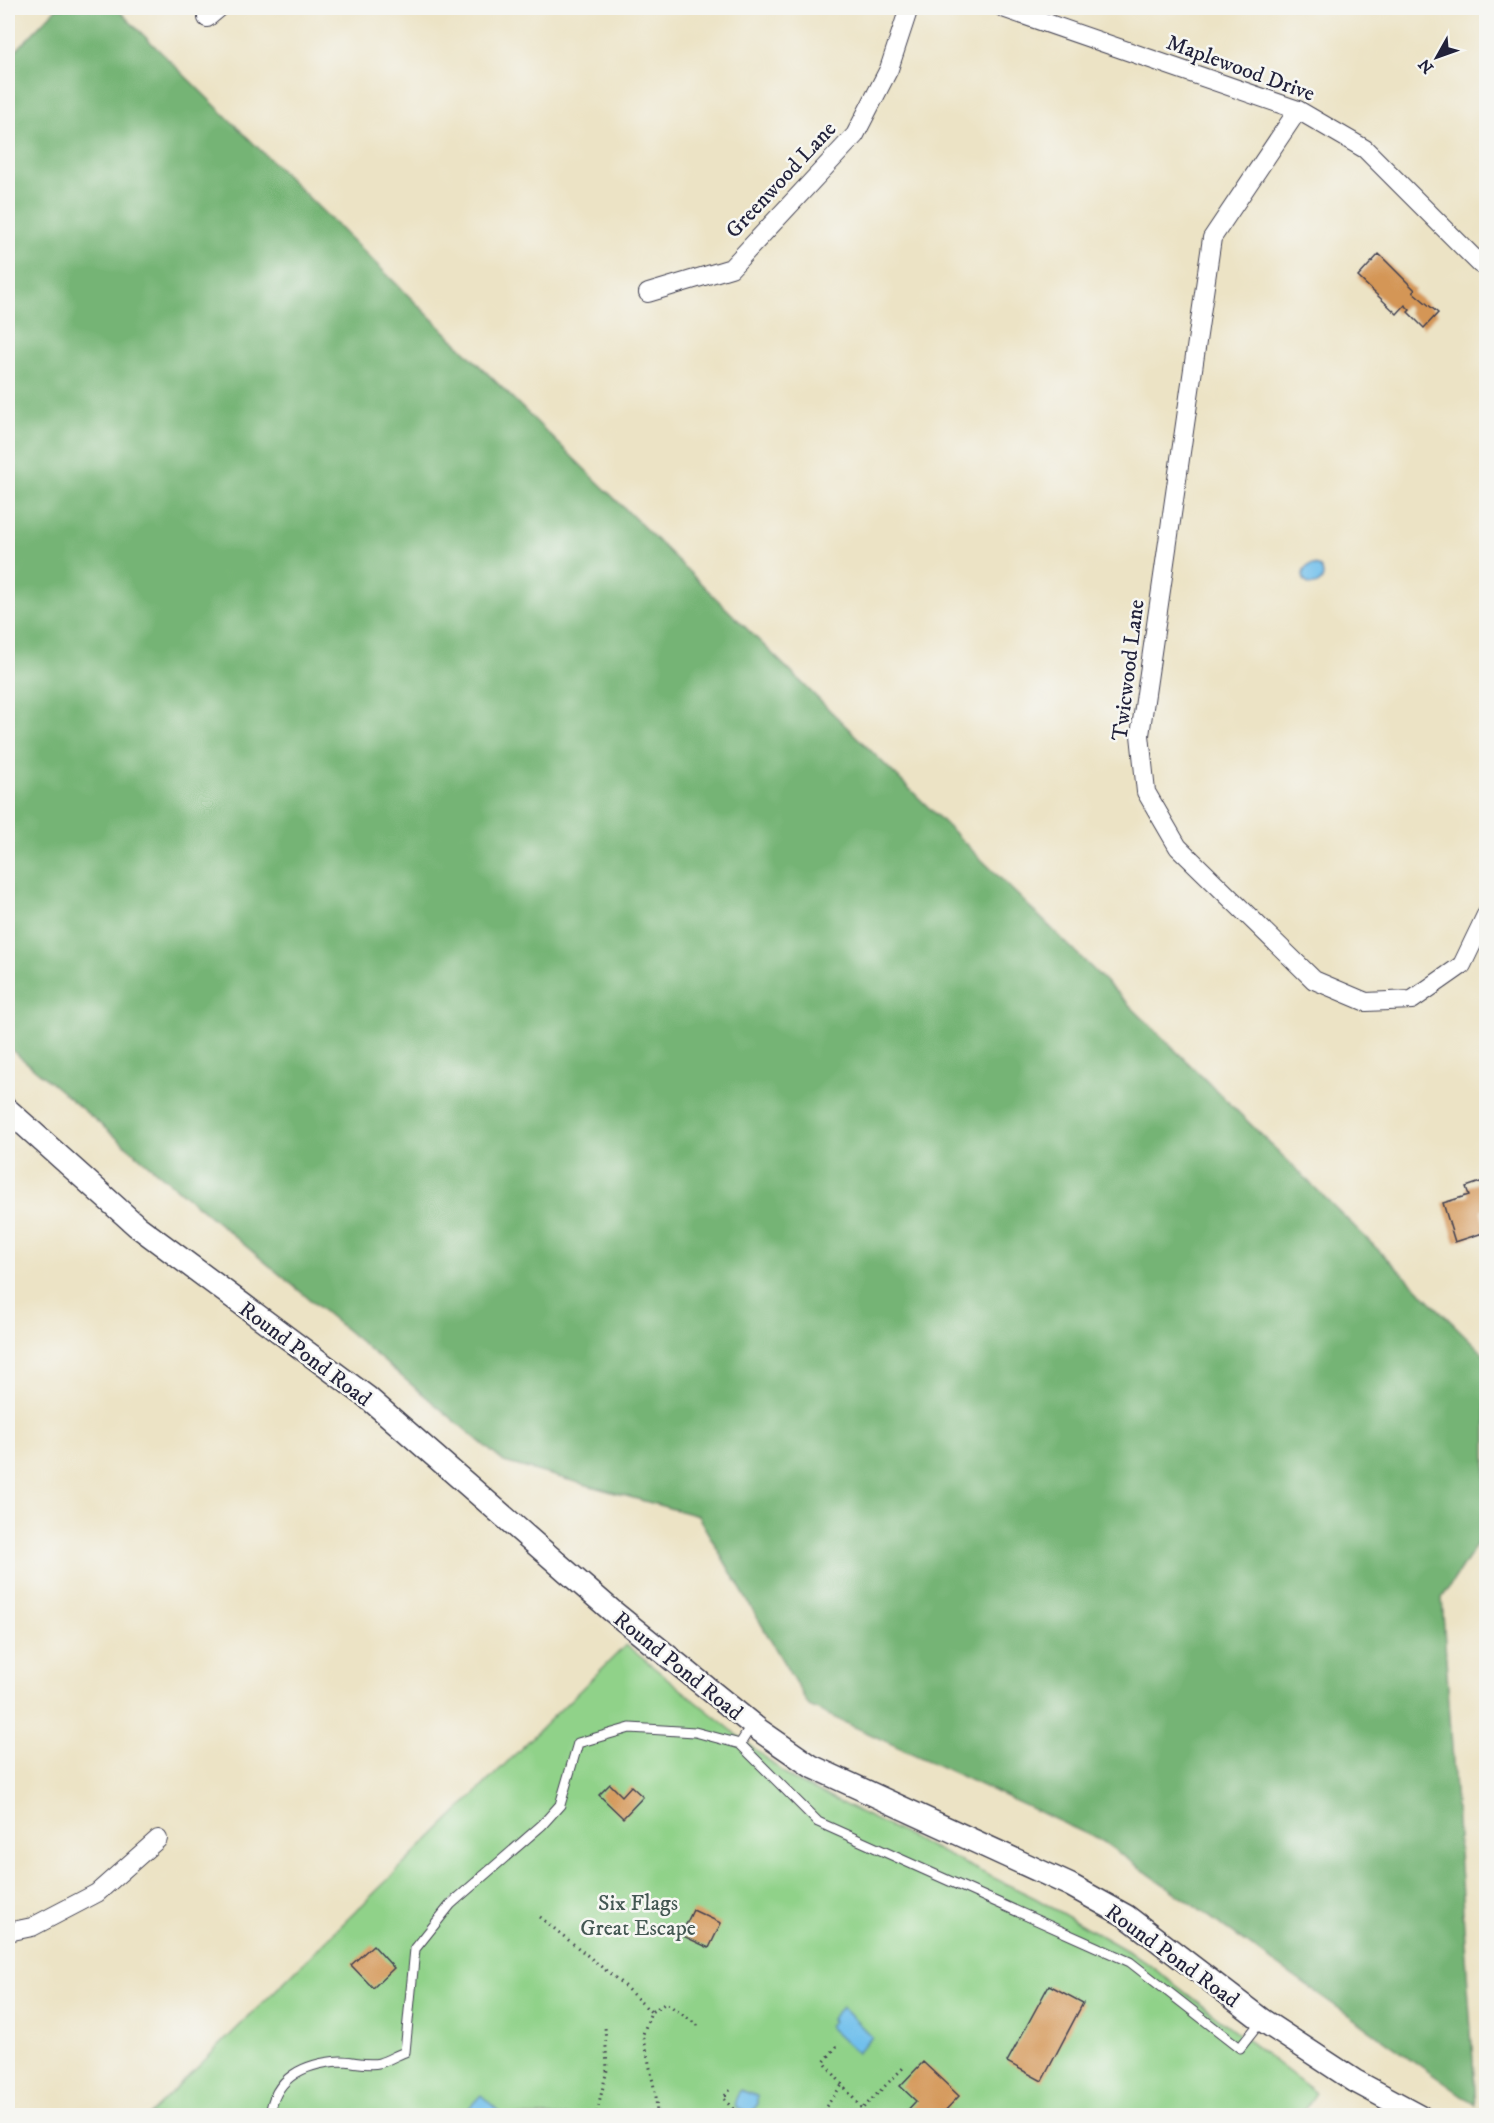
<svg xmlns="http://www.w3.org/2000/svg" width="1494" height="2123" viewBox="0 0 1494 2123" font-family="'IM FELL DW Pica',serif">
<rect width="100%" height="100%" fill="#f6f6f2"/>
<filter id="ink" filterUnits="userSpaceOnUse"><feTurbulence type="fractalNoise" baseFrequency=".0167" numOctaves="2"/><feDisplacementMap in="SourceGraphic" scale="12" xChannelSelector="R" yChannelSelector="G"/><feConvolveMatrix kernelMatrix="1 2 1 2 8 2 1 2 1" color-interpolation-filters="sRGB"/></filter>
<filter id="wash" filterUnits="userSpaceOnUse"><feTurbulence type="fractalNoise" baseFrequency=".008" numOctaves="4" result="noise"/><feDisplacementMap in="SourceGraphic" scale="24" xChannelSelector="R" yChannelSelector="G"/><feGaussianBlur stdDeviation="1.35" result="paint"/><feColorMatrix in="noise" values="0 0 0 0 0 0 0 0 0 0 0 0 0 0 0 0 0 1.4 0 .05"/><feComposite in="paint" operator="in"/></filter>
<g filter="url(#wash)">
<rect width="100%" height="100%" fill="#ece3c5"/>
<!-- green -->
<path fill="#90d289" stroke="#597a62" stroke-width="1.5" d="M626,1645L792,1779L1035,1898L1140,1958L1316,2093L1300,2116H148Z"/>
<!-- forest -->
<path fill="#74b475" stroke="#4b6b58" stroke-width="1.5" d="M57,8H116L1486,1356V1530L1442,1598L1476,2105L1102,1841L809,1706L698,1516L504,1462L8,1047V59Z"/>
<!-- water -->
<path fill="#71c0ec" stroke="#4a7194" stroke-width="1.5" d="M1303 575a10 10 0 1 1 20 0a10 10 0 1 1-20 0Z
M842,2007L872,2037L857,2053L828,2026L833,2021L831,2019Z
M740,2090L757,2096V2105L751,2113L736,2107L735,2101Z
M481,2095L503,2115H462Z"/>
<g id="blocks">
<!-- building -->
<path fill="#d49657" d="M1379,254L1415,290L1413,292L1438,313L1424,328L1408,312L1410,310L1405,305L1397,314L1358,277Z
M1486,1180V1208L1481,1210L1486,1232L1455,1242L1443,1203L1469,1195L1466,1187Z
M610,1784L622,1796L631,1786L643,1797L623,1818L599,1795Z
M693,1910L721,1923L709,1948L681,1935Z
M373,1945L394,1968L373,1988L351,1965Z
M1049,1985L1083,2003L1042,2081L1007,2062Z
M923,2062L959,2096L940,2116H902L916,2101L900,2086Z
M1105,2110L1115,2116H1102Z"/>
</g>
</g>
<g filter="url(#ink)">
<use href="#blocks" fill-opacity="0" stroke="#403f50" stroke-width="1.5"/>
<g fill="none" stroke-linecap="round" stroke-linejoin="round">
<!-- service casing -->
<g stroke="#403f50" stroke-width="11">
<path id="service" d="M752,1725L740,1744L818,1822L1130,1962L1240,2048L1262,2020
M270,2116C274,2077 305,2063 341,2061C353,2061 367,2066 379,2063C387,2061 396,2055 405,2052L415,1949L451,1904L542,1825L560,1805L578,1743L630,1728L695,1732L740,1744"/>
</g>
<!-- minor casing -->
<g stroke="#403f50" stroke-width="20">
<path id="minor" d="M1003,8L1298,110L1365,149L1480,264L1486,268
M207,18L219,8
M1298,110L1212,238L1140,735L1146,792L1178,847L1314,980L1366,1002L1412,1000L1462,965L1486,915
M648,293L731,268L855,135L889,69L909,8
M8,1932L32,1927L97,1893L158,1839"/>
</g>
<!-- tertiary casing -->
<g stroke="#403f50" stroke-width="25">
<path id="tertiary" d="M8,1110L137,1226L367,1397L611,1610L759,1730L811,1766L1070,1885L1126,1916L1262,2020L1355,2081L1420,2116"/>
</g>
<!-- path -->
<path stroke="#403f50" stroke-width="3" stroke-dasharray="1.5 4.5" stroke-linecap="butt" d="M540,1917L619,1981L651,2012
M837,2046L824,2062L862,2109
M730,2090L723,2098L740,2116
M602,2116L597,2112L607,2070L605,2026
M657,2116L656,2097L643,2034L651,2012L666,2003L700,2027
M819,2116L842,2085
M855,2116L905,2066"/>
<!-- service -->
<use href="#service" stroke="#fff" stroke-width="9"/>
<!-- minor -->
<use href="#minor" stroke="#fff" stroke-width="18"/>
<!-- tertiary -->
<use href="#tertiary" stroke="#fff" stroke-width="22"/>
</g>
</g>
<g text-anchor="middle" stroke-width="5" stroke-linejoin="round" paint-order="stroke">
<!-- street labels -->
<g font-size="22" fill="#22223b" stroke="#f6f6f2">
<text transform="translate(1241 67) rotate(20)" y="8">Maplewood Drive</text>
<text transform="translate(780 179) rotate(-47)" y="8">Greenwood Lane</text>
<text transform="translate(1127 670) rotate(-83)" y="8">Twicwood Lane</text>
<text transform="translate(306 1353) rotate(37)" y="8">Round Pond Road</text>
<text transform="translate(679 1665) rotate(39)" y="8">Round Pond Road</text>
<text transform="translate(1173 1955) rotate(36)" y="8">Round Pond Road</text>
</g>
<!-- park labels -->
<g font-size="22" fill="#435752" stroke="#f6f6f2">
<text x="638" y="1910">Six Flags<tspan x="638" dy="25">Great Escape</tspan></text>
</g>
</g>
<!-- margin -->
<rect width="1494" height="2123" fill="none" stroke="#f6f6f2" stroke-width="30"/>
<!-- north arrow -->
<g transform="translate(1437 57) rotate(230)" stroke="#f6f6f2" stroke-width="4.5" paint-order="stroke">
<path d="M0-4.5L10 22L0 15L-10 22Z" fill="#22223b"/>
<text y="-9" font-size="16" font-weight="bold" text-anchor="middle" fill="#22223b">N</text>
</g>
</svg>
